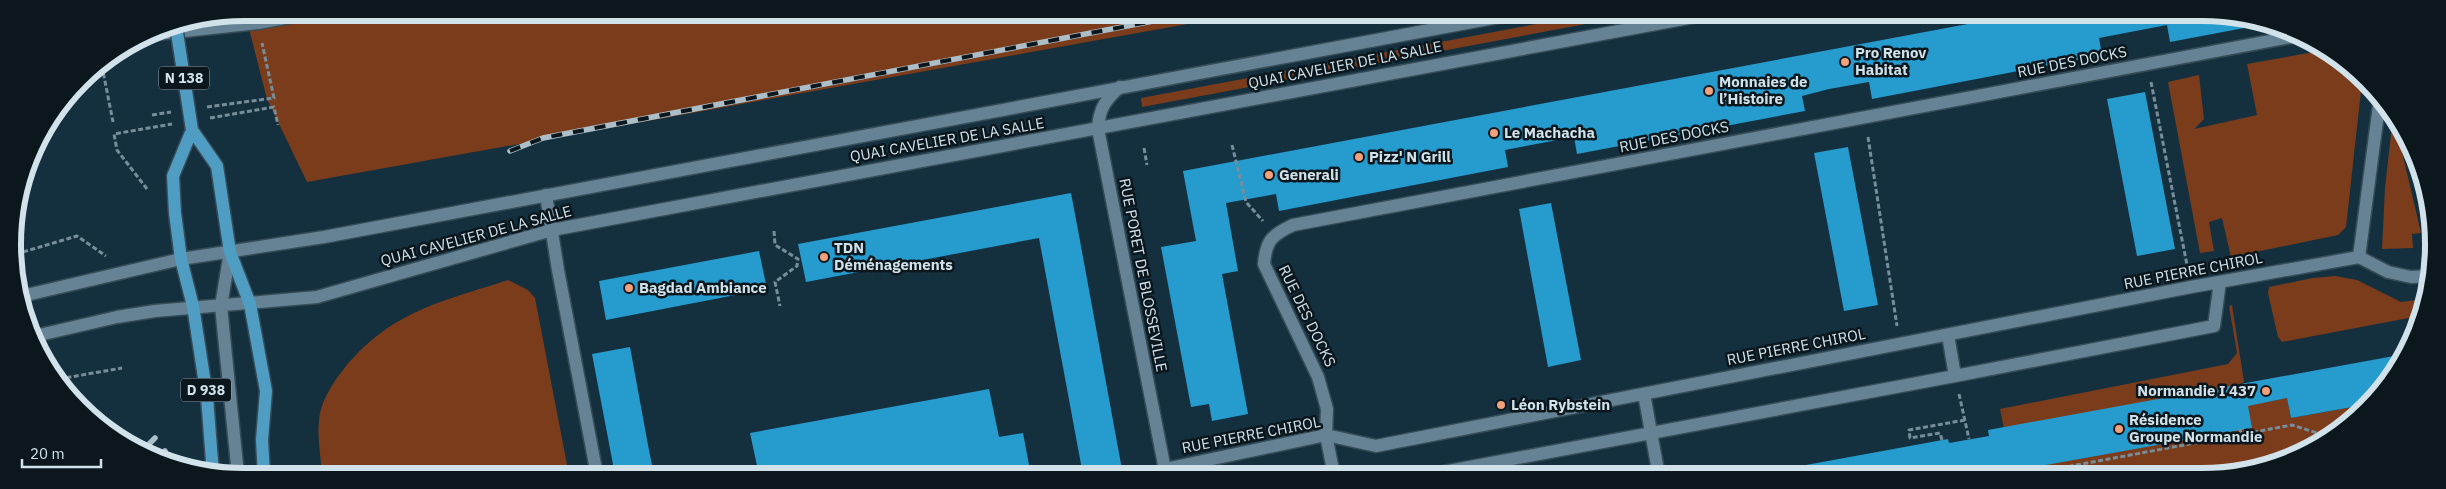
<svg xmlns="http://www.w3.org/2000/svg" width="2446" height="489" viewBox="0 0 2446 489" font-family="'IBM Plex Sans',sans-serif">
<rect width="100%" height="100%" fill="#14303f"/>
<!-- green -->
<path fill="#7b3c1b" d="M245,13H1249L307,182L267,99Z
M1590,14H1639L1142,107L1141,98Z
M2325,50L2362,82L2346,227L2338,235L2231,257L2222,218L2209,222L2214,251L2200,253L2168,82L2199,75L2204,119L2194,129L2257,115L2247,64Z
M2395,122L2421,233L2412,234L2413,248L2382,249L2385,188L2392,125Z
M2335,276L2357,280L2401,302L2424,299L2419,316L2282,342L2278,337L2268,293L2269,287L2313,278Z
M508,280L528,290L535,298L569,475H322C321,457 317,438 319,421C320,403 332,384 343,370C390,311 441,302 508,280Z
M2232,305L2244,382L2241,384L2004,429L2000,409L2228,364L2237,353L2229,306Z
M2287,398L2291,418L2369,404L2365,409L2304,453L2217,476H1966L1995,470L1997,475L2250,405Z"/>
<!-- building -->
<path fill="#269bce" d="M2021,14H2232L2260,25L2170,42L2167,25L2099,38L2102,55L1872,99L1869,82L1829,89L1802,96L1805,111L1577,154L1574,137L1531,145L1505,150L1508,167L1279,211L1276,194L1226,203L1238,271L1222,274L1248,414L1212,421L1209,404L1191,407L1161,247L1196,241L1183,171Z
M2145,92L2175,249L2137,256L2107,99Z
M1848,147L1878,305L1844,311L1814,153Z
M1071,193L1078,230L1123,475H1083L1039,238L806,282L798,244Z
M1551,203L1581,360L1548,367L1519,209Z
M759,251L767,289L606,320L599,281Z
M630,347L648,445L654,475H615L592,354Z
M2405,354L2369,404L2291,418L2287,398L2248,406L2252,428L1996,474L1995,470L1966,476H1807L1806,465L1948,439L1949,443L1989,436L1988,430Z
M989,389L999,437L1023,433L1030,470L1005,475H759L750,433Z"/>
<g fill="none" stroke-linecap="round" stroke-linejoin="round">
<!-- lane casing -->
<g stroke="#364d58" stroke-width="15">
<path id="lane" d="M230,252L221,306L238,475"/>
</g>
<!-- street casing -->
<g stroke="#364d58" stroke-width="15">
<path id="street" d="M148,35L258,23L312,13
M1120,87C1105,100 1099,109 1098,129L1166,475
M2424,181L2426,188
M546,195L558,270L597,475
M2359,257L2380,98
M1955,376L2214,326L2220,282
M1644,394L1659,476
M1165,469L1326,435L1376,446L2191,287L2359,257L2388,272L2411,277L2431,276
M1334,475L1326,435L1327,409L1318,377L1264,264C1266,240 1272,235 1293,225L2296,36
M1427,475L1955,376L1948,335"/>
</g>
<!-- secondary casing -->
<g stroke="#364d58" stroke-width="15">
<path id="secondary" d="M22,296L181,259L324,237L1515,14
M35,336L117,317L155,311L317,297L552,230L1710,14"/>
</g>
<!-- primary casing -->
<g stroke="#364d58" stroke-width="15">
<path id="primary" d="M192,130L217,166L230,252L250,304L266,391L262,440L264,475
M192,130L173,176L175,213L181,259L193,306L207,397L213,474"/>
</g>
<!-- path -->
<path stroke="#778e9a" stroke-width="3" stroke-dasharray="5 2.5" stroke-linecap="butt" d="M102,66L113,122
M2151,82L2188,270
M207,107L274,98L262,43
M152,115L171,112
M210,118L274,107L278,125
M1868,137L1897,326
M1232,145L1246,202L1263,221
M1144,148L1147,165
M147,189L117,150L114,134L172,124
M774,231L775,245L798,259L797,266L775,282L780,306
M16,254L77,236L106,256
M59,379L122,368
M1959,394L1969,439
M2240,429L2241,434
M1942,440L1940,433L1910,438L1909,430L1965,420
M2008,472L2009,476
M2017,476L2292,425L2327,436"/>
<!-- lane -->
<use href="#lane" stroke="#658394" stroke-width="12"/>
<!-- street -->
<use href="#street" stroke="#658394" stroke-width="12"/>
<!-- secondary -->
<use href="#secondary" stroke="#658394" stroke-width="12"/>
<!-- primary -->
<use href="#primary" stroke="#4f9dc3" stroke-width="12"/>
<!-- rail casing -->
<g stroke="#acbfc9" stroke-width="5.5">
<path id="rail" d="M510,151L543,138L1195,13
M141,452L155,438
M160,458L165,451"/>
</g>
<!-- rail -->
<use href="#rail" stroke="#0b171d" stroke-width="4" stroke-dasharray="11" stroke-linecap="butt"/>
<!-- primary-bridge casing -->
<g stroke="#364d58" stroke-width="15" stroke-linecap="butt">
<path id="primary-bridge" d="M176,26L192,130"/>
</g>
<!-- primary-bridge -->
<use href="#primary-bridge" stroke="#4f9dc3" stroke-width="12"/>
</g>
<!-- markers -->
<g fill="#f1a17c" stroke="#0b171d" stroke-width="2">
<circle cx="1845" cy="62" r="5"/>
<circle cx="1709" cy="91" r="5"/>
<circle cx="1494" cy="133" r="5"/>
<circle cx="1359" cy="157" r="5"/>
<circle cx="1269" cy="175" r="5"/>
<circle cx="824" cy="257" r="5"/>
<circle cx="629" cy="288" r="5"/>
<circle cx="2266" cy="391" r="5"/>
<circle cx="1501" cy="405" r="5"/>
<circle cx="2119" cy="429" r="5"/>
</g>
<g text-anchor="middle" stroke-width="5" stroke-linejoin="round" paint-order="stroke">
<!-- shield labels -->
<g fill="#0b171d" stroke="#96a5ad" stroke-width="1">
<rect x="159" y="66.5" width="50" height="23" rx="4"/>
<rect x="181" y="378.5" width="50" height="23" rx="4"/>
</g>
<g font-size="14" font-weight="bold" fill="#d1e2eb">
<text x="184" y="83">N 138</text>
<text x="206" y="395">D 938</text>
</g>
<!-- poi labels -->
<g font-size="15" font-weight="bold" fill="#d1e2eb" stroke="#0b171d" text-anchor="start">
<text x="1855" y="58">Pro Renov<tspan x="1855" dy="17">Habitat</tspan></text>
<text x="1719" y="87">Monnaies de<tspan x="1719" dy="17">l’Histoire</tspan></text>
<text x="1504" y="138">Le Machacha</text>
<text x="1369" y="162">Pizz' N Grill</text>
<text x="1279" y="180">Generali</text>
<text x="834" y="253">TDN<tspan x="834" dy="17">Déménagements</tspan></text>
<text x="639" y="293">Bagdad Ambiance</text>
<text x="2256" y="396" text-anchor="end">Normandie I 437</text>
<text x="1511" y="410">Léon Rybstein</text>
<text x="2129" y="425">Résidence<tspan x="2129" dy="17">Groupe Normandie</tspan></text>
</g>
<!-- street labels -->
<g font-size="15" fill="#d1e2eb" stroke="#0b171d">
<text transform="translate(2072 62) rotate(-11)" y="5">RUE DES DOCKS</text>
<text transform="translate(1345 65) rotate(-11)" y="5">QUAI CAVELIER DE LA SALLE</text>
<text transform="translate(1674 137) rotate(-11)" y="5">RUE DES DOCKS</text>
<text transform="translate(947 140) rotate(-10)" y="5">QUAI CAVELIER DE LA SALLE</text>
<text transform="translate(476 236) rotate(-15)" y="5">QUAI CAVELIER DE LA SALLE</text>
<text transform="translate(2193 271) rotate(-11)" y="5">RUE PIERRE CHIROL</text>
<text transform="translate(1143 275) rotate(79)" y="5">RUE PORET DE BLOSSEVILLE</text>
<text transform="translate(1307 316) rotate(64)" y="5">RUE DES DOCKS</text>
<text transform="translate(1796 347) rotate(-11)" y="5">RUE PIERRE CHIROL</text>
<text transform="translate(1251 435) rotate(-11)" y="5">RUE PIERRE CHIROL</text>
</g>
</g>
<!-- crop -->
<path d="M0 0H2446V489H0ZM244 21H2202A223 223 0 0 1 2425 244V245A223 223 0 0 1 2202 468H244A223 223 0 0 1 21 245V244A223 223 0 0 1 244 21Z" fill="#0b171d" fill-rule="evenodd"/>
<path fill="none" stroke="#d1e2eb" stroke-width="6" d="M244 21H2202A223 223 0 0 1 2425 244V245A223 223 0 0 1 2202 468H244A223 223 0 0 1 21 245V244A223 223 0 0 1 244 21Z"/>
<!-- scale -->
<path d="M22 459v8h79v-8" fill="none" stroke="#d1e2eb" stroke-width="2.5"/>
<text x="30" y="459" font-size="15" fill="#d1e2eb" stroke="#0b171d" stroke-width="4" paint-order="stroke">20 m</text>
</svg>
